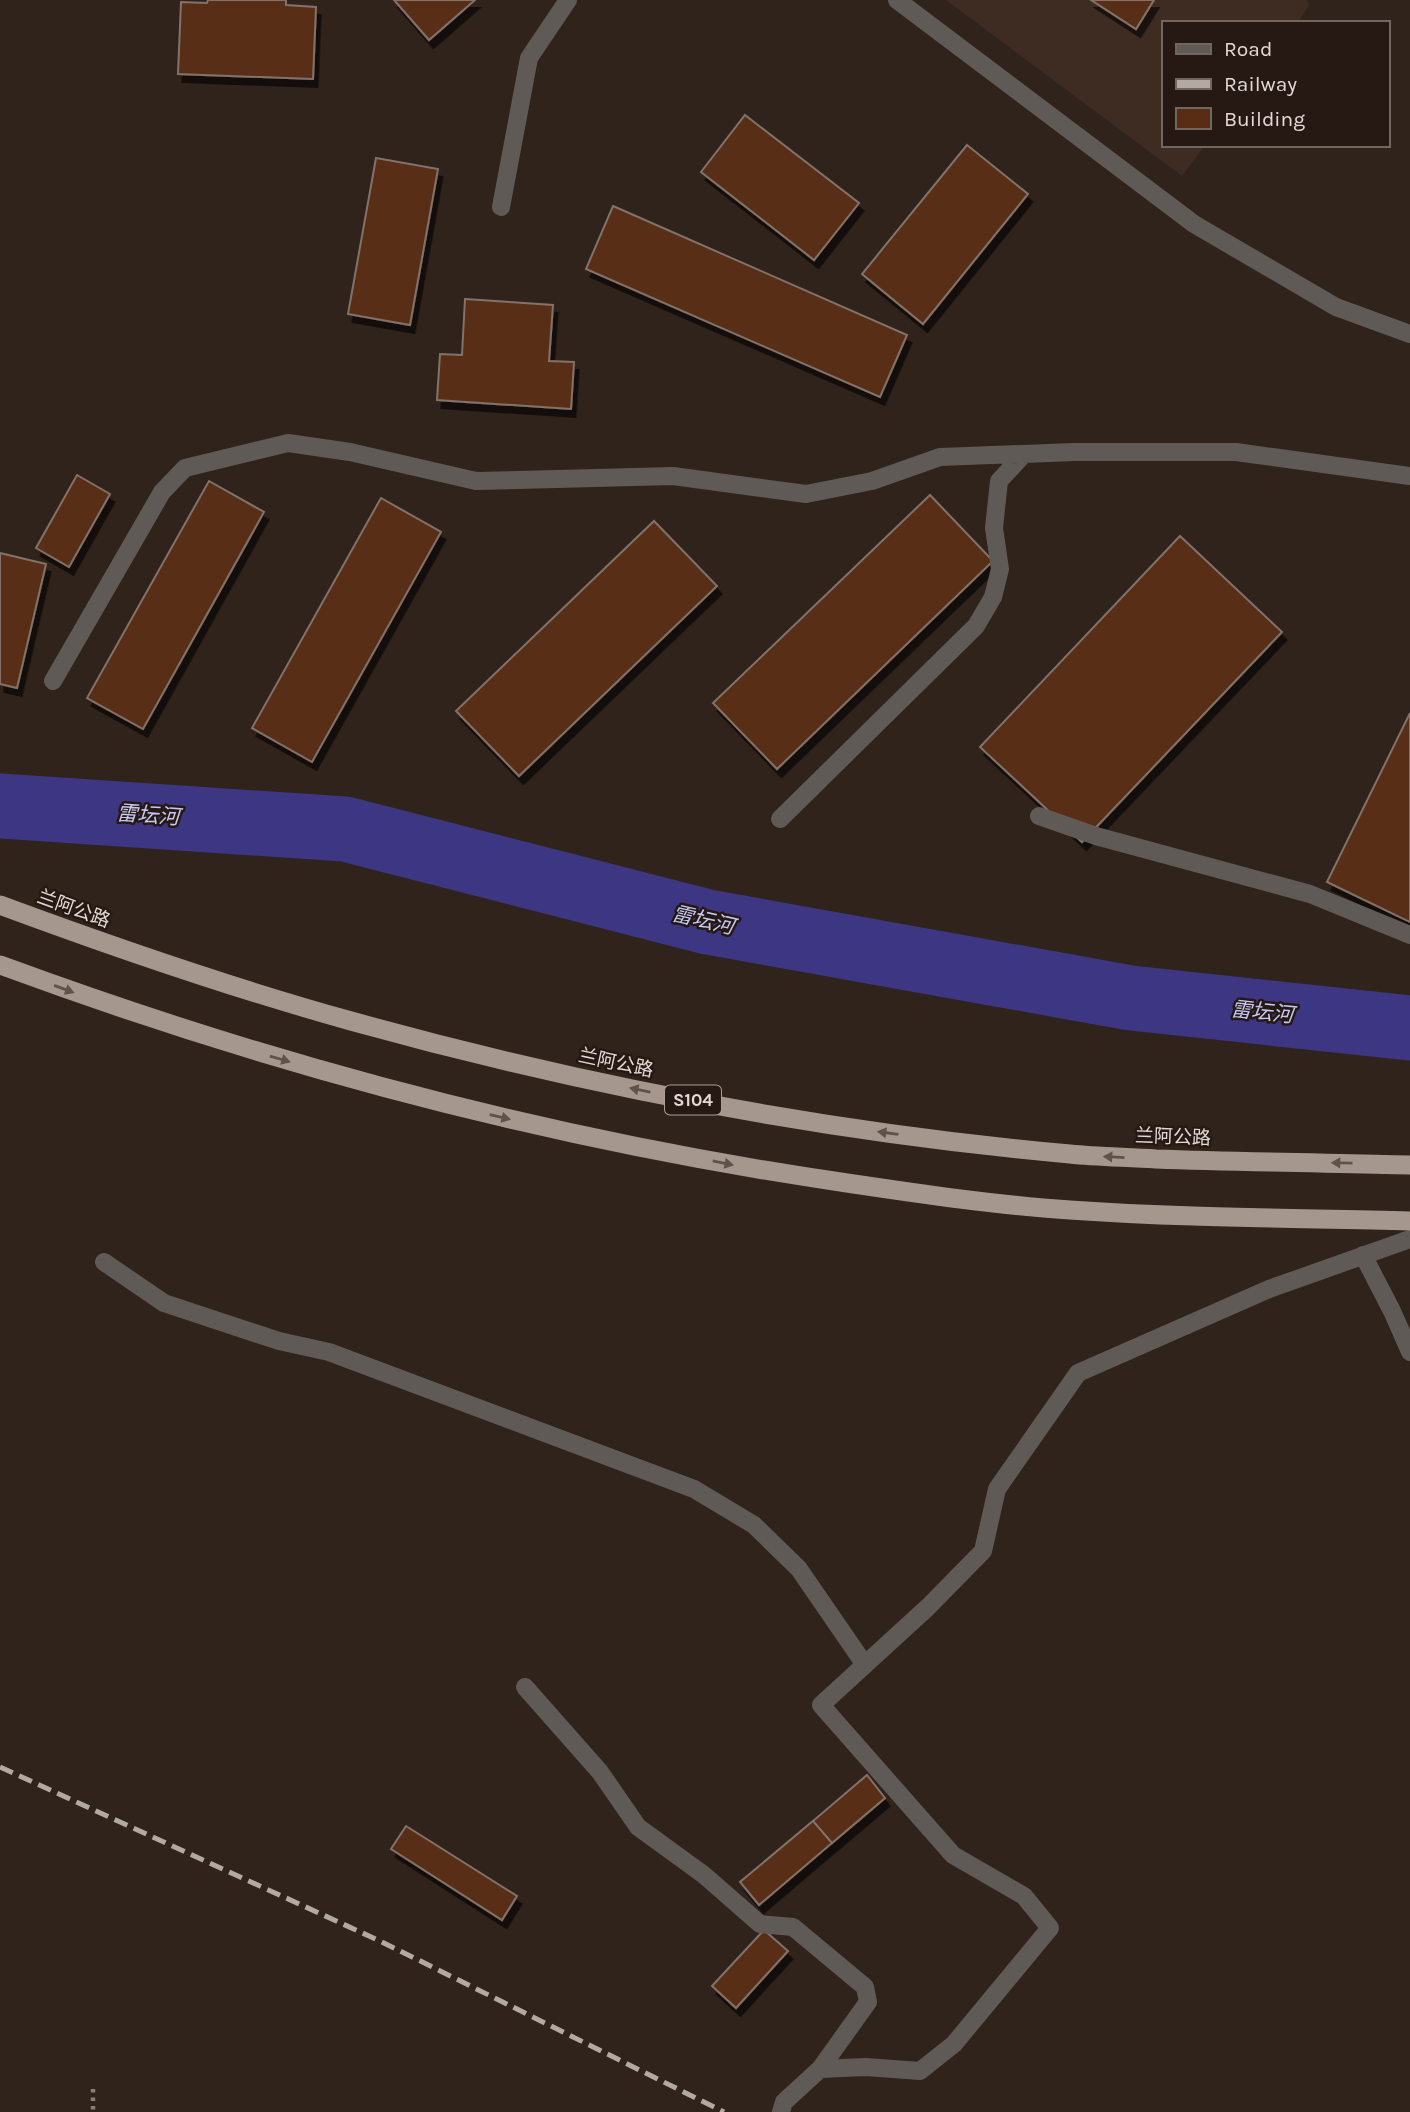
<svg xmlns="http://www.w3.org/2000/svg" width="1410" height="2112" viewBox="0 0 1410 2112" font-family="Karla,'Noto Sans SC',sans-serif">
<defs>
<filter id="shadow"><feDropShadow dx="4.5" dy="8" stdDeviation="0" flood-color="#0009"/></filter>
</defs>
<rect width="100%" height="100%" fill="#30231c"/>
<!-- built -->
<path fill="#3e2c22" d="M946,0H1307L1309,6L1297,23H1163V145H1205L1182,176Z"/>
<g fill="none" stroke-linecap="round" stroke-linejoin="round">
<!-- river -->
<path stroke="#3d3682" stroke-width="65" d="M0,806L345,829L708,922L1131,998L1410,1028"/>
</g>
<!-- building -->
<path fill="#592d13" stroke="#82726a" stroke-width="2" filter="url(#shadow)" d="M208,0H286V5L316,7L313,79L178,74L181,2L207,3Z
M394,0H475L429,40Z
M1091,0H1154L1136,29Z
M745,115L859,203L814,260L701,172Z
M967,145L1028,194L923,324L862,274Z
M376,158L438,169L410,325L348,314Z
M613,206L907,335L880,397L586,269Z
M465,299L553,305L549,361L574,362L571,409L437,400L440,354L462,355Z
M77,475L110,494L69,567L36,548Z
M209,481L264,512L143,729L87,698Z
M930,495L993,561L777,769L713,703Z
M381,498L441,532L312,762L252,728Z
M654,521L717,586L519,776L456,711Z
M1180,536L1282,632L1082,842L980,747Z
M0,553L46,564L17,688L0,684Z
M1410,713V922L1327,882Z
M867,1775L885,1798L832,1843L813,1821Z
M813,1821L832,1843L759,1905L740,1882Z
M406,1826L517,1896L502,1920L391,1849Z
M764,1930L788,1951L736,2008L712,1986Z"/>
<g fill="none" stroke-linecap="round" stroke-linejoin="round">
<!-- path -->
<path stroke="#897e78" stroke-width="4.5" stroke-dasharray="3.5 5" stroke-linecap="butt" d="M93,2089V2112"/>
<!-- minor -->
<path stroke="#605a56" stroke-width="18" d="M501,207L529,58L568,0
M53,681L162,492L185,468L288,443L350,452L476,481L673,476L806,494L872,481L940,457L1075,452H1236L1410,476
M1039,816L1096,836L1310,894L1410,935
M780,819L976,626L993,597L1000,569L994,528L999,481L1024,454
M1363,1255L1392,1311L1410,1352
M104,1262L164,1303L279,1341L329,1352L694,1489L754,1525L799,1569L865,1665
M525,1687L600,1772L638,1827L704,1875L760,1924L793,1927L865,1987L868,2002L820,2069
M781,2112L784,2102L820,2069L866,2067L920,2071L954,2044L1050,1928L1024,1896L953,1855L821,1705L928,1607L983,1551L997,1489L1078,1373L1269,1289L1410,1239"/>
<!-- tertiary -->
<path stroke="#605a56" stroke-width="18" d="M897,0L1194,224L1336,307L1410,334"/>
<!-- trunk -->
<path stroke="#a6978e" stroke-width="19" d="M0,905C116,948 232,988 351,1021C585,1086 827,1132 1070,1154C1098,1157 1128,1157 1156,1159C1241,1162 1325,1163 1410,1165
M0,965C274,1066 557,1141 847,1183C921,1194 995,1205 1070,1210C1183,1218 1297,1218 1410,1221"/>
<!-- rail -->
<path stroke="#b3a9a3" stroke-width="5" stroke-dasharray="14 7" stroke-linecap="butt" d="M0,1767L380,1941L724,2112"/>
</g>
<!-- one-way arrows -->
<defs><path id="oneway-solid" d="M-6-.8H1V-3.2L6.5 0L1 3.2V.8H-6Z" transform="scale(1.75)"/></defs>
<g fill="#60524a">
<use href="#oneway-solid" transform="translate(64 989) rotate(20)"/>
<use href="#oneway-solid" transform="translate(280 1059) rotate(16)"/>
<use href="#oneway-solid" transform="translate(640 1090) rotate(-169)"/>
<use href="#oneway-solid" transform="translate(500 1117) rotate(13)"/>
<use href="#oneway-solid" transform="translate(888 1133) rotate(-172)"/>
<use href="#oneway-solid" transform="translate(1114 1157) rotate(-177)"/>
<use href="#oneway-solid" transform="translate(723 1163) rotate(11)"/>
<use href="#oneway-solid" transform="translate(1342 1163) rotate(-179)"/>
</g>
<g text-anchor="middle" stroke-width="5" stroke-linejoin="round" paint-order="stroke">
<!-- shield labels -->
<rect fill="#261913" stroke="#aa9f9a" stroke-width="2" x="665" y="1085.5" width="56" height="29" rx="5"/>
<g font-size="18" font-weight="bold" fill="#e2d9d4">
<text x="693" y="1106">S104</text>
</g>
<!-- street labels -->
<g font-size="19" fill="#e2d9d4" stroke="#261913">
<text transform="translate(74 908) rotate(20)" y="7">兰阿公路</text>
<text transform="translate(616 1062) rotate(12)" y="7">兰阿公路</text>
<text transform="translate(1173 1136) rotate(2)" y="7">兰阿公路</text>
</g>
<!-- water labels -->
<g font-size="21" font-style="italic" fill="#c5c7f4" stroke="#261913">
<text transform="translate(148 815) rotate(4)" y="7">雷坛河</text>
<text transform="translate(703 920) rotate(13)" y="7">雷坛河</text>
<text transform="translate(1262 1012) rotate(6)" y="7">雷坛河</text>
</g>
</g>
<!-- legend -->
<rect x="1162" y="21" width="228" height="126" fill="#261913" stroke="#716660" stroke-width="2"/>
<rect x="1176" y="44" width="35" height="10" fill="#605a56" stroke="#716660" stroke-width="2"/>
<text x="1224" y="56" font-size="21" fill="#e2d9d4">Road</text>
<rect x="1176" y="79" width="35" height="10" fill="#b3a9a3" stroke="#716660" stroke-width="2"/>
<text x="1224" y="91" font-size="21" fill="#e2d9d4">Railway</text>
<rect x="1176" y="108" width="35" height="21" fill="#592d13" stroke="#716660" stroke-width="2"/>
<text x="1224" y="126" font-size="21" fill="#e2d9d4">Building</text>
</svg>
